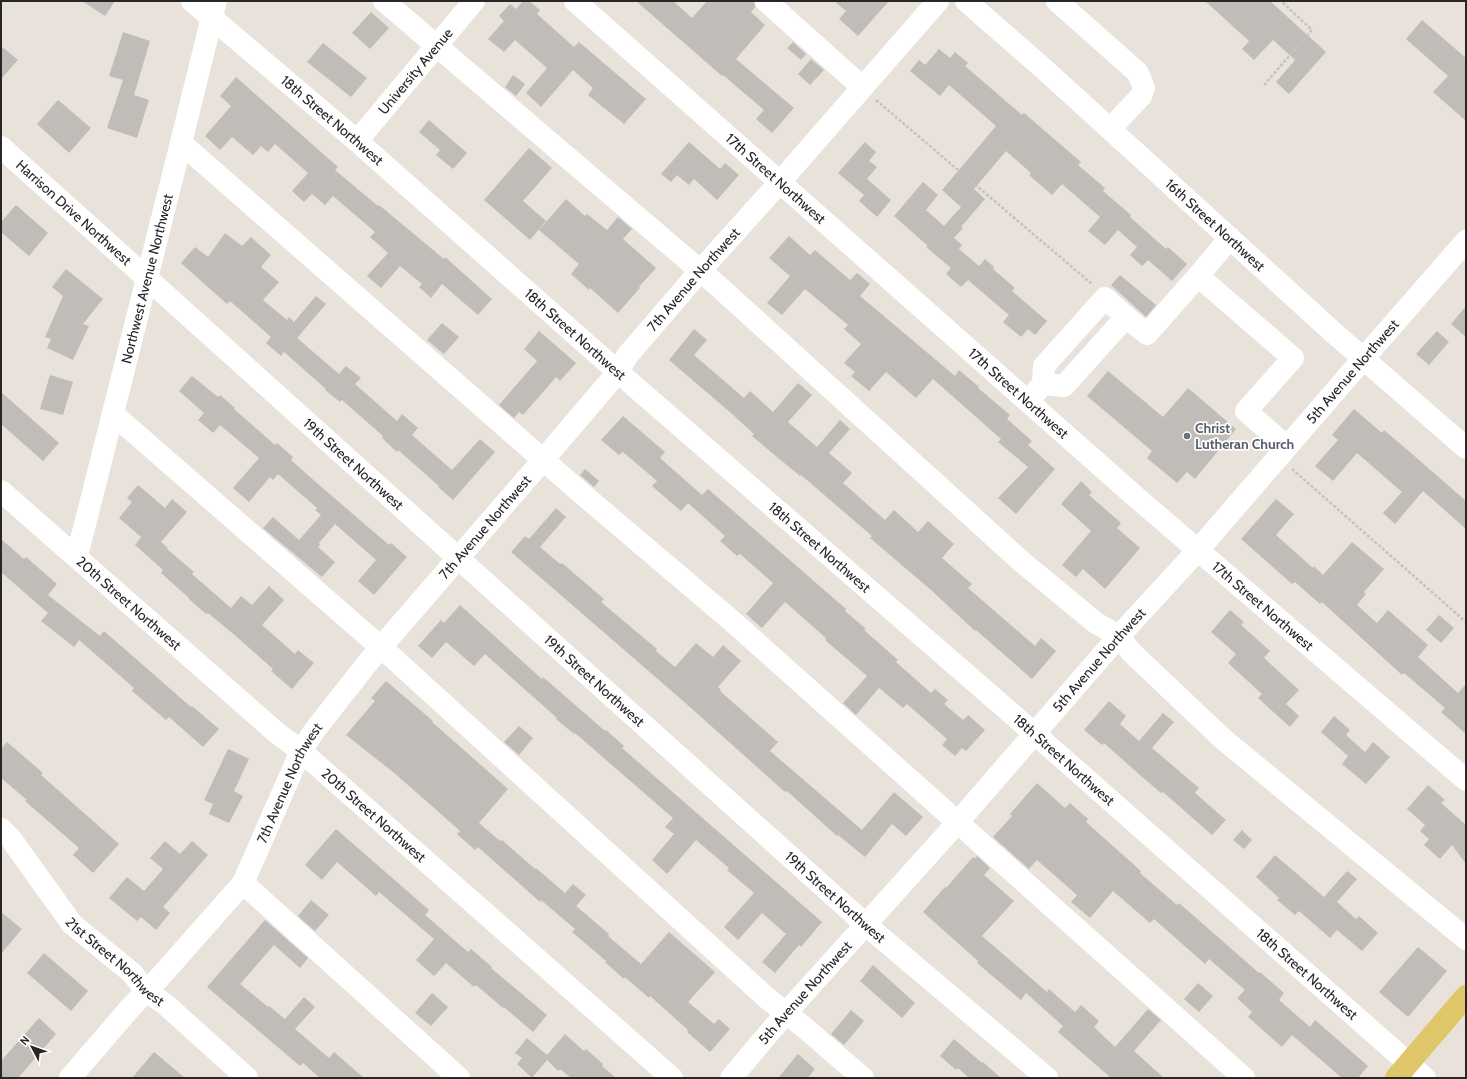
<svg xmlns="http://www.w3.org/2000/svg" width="1467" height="1079" viewBox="0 0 1467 1079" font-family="Cabin,sans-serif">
<rect width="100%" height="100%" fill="#e8e2da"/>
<!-- building -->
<path fill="#c0bcb7" d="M82,1H115L105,16Z
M523,1H529L540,10L537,14L574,47L579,42L646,99L624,124L588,95L593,88L573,70L541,107L526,93L547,68L515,40L504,52L488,39L504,21L499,16L510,4L516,9Z
M636,1H673L692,18L707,1H754L755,7L751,12L765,25L736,59L794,108L772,133L756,119L764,110L723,75L722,76Z
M834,1H889L858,36L839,19L846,11Z
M1205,1H1270L1326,52L1289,94L1276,82L1295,60L1273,40L1254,60L1242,49L1249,41Z
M371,12L389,28L370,49L352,33Z
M1422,20L1466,58V121L1433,92L1448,76L1406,39Z
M123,32L150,41L134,95L149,100L137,138L107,128L123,80L109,76Z
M793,42L806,54L801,60L787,48Z
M323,43L367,78L351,97L307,62Z
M1,46L18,60L1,79Z
M939,49L950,58L955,52L968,63L965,66L1022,115L1024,113L1081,162L1078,165L1105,188L1103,191L1131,215L1130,217L1166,249L1168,247L1187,264L1172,281L1148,260L1142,266L1130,255L1137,247L1118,230L1105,245L1088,231L1100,217L1062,184L1052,195L1029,175L1031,173L1006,151L974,189L985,199L961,227L963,228L954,238L962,245L959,249L979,266L985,259L994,267L993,269L1015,288L1012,291L1047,321L1035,335L1028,329L1021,337L1003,322L1009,315L968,280L961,287L946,274L951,268L926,247L928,246L894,216L923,182L938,195L926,210L944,226L961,207L942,190L996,126L949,85L940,96L910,71L919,60L925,65Z
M811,59L824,70L810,85L798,74Z
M513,75L525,84L516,96L505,87Z
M236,77L338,167L335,170L378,206L379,205L444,259L445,257L492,299L478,315L442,284L431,298L419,287L422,284L400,266L381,288L367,276L388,253L370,237L375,232L333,196L325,205L312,194L304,202L292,191L308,173L275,144L268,152L261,146L253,155L232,137L220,150L205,136L231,106L220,96Z
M58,100L91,128L69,153L37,124Z
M429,120L467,153L453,169L436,155L440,150L419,132Z
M689,142L720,169L725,163L739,175L717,200L694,179L689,185L677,175L671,182L661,174Z
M865,142L876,152L869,161L877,167L867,179L891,200L877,217L859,201L864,195L838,173Z
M529,148L552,168L523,201L546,221L530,240L484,200Z
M566,199L585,216L587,214L607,230L618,217L632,229L623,239L656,268L639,287L640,288L618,313L590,288L589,290L571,274L579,264L539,230Z
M16,205L48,233L29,256L1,232V222Z
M225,233L242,246L251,237L271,255L261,267L279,282L263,300L287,320L289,317L294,322L316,296L326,304L297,338L339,374L346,366L361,378L355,384L397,421L402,414L418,428L412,435L452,470L480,439L495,452L453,500L438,487L439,486L398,450L397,452L382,438L383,436L342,400L340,402L325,390L326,389L284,352L281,356L266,343L271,337L230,301L227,304L181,263L195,247L208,257Z
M789,236L810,255L815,250L850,280L857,273L870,284L860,296L955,376L959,370L979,387L978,388L1010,415L1007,419L1032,441L1028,445L1055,469L1016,514L998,498L1028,467L998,442L1001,439L933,379L916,398L886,372L869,391L851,376L855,372L844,363L861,344L844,329L848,325L805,289L782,315L767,303L790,276L769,258Z
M66,269L103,299L83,324L89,326L73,360L47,348L51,339L45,337L63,296L52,287Z
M1120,275L1156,305L1146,317L1111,285Z
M1466,306V337L1451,324Z
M442,323L459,337L444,354L427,340Z
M694,329L707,340L694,355L744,398L750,391L773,412L798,383L812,395L788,422L817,447L840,420L850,429L829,453L852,473L843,483L885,520L894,510L918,532L928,521L954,544L942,558L972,584L968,588L1035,646L1041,638L1056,651L1032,679L976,630L975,631L931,590L870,538L872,536L801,475L800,476L777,457L752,436L754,434L731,413L669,360Z
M539,331L576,363L560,381L556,377L523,415L519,412L514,418L499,405L537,361L524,349Z
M1437,331L1449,342L1429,365L1416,354Z
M1108,371L1163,417L1188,388L1236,429L1195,479L1187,472L1177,483L1147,458L1152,451L1087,396Z
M50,375L73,382L63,415L40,409Z
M192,376L218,397L220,395L235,408L234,409L275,445L277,443L293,457L291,460L318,484L389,545L391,543L407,557L374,595L358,581L376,560L335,524L319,543L320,545L318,547L335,562L322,577L263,528L273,517L299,540L321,515L315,510L317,508L278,474L273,480L270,477L249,502L233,488L259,458L220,425L213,433L198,420L204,413L179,391Z
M1,392L59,443L43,461L1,424Z
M1354,409L1382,433L1384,430L1411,453L1466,501V529L1423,491L1395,524L1383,513L1402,492L1357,453L1333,481L1315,466L1338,440L1332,435Z
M623,416L665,452L660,458L702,495L708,489L846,609L845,611L866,629L864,630L898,660L896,662L931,693L935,689L948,700L944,704L963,720L968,715L985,730L966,751L962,748L955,756L942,745L947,739L907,704L903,708L879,688L856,715L843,703L867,676L825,640L826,638L785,602L762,628L746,614L773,583L740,554L737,556L720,541L725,536L688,503L681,511L652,486L657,481L623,452L619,455L601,440Z
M585,469L599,481L594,487L580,475Z
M1081,481L1092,492L1089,495L1121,523L1117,528L1140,548L1105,589L1083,569L1076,577L1062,565L1091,531L1061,504Z
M138,485L165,508L172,499L187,512L161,542L168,548L167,549L194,572L192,574L231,608L241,596L252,605L269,586L284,600L262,625L295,654L298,650L314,663L292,689L271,671L273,669L237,637L208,613L206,614L189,599V598L161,573L163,570L135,545L141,537L119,518L132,502L127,498Z
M1276,499L1294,514L1276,535L1313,568L1314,566L1323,575L1352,542L1384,569L1364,592L1366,594L1357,605L1377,623L1388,610L1428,645L1418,657L1458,693L1466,684V734L1441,712L1445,708L1404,673L1402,675L1322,602L1320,604L1295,582L1292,584L1241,539Z
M556,508L566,517L540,547L560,564L562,563L604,599L601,602L657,649L656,651L675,667L696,643L713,657L723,645L741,661L718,687L721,690L720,691L778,742L770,751L862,830L894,792L923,817L906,836L892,824L865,857L838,835L837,836L787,791L785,792L682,700L511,552L525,536L529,539Z
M1,539L24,559L26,557L57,584L48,595L100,636L104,631L191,707L192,706L219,729L203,747L169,717L166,720L132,691L134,688L79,640L74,647L41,621L48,613L1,572Z
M460,605L542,679L543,677L605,731L606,730L624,746L622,748L822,922L801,947L799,945L775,973L762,962L786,934L762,913L738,940L724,927L754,893L727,870L729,868L696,840L667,874L652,860L674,834L665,827L673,818L575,733L574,734L556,719L557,718L485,654L474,666L446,642L432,658L418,646L441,620L444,623Z
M1230,610L1244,622L1241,625L1270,651L1264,658L1299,690L1286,704L1299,716L1290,727L1258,698L1262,694L1228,663L1236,654L1211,632Z
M1439,615L1454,628L1441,643L1426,630Z
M386,681L433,721L432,722L465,751L508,789L479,823L500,841L502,840L535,869L536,868L565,893L573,884L586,895L576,906L609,934L608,936L641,964L669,932L715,972L688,1002L714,1024L719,1019L730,1029L710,1052L687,1032L688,1030L650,996L649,998L625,977L624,979L605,962L606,961L572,932L575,929L541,900L540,902L478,847L475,850L457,834L460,831L432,806L393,772L346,735L375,701L371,698Z
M1109,701L1126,716L1120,724L1139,741L1163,713L1174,722L1152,748L1199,788L1195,793L1226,820L1212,835L1163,792L1161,793L1141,776L1104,743L1102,745L1084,730Z
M1334,716L1350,730L1346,735L1365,752L1373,742L1390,757L1366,784L1342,764L1348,756L1321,732Z
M519,726L533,738L519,755L504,742Z
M7,742L43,773L41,775L119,844L93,873L73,855L79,848L25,801L27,800L1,778V749Z
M228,749L249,759L234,791L243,796L229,823L209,814L213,804L204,800Z
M1037,783L1065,808L1070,803L1088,819L1086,822L1141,871L1140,873L1177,905L1179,903L1259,973L1260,972L1284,993L1279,1000L1310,1027L1315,1020L1368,1066L1358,1078H1342L1292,1035L1282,1047L1248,1017L1252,1012L1237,998L1245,990L1209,959L1205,964L1154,919L1150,923L1113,891L1090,918L1071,902L1077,895L1037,860L1029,869L993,837L1012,816L1010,814Z
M1428,785L1445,800L1441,803L1466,825V864L1452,845L1440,859L1424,845L1429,839L1420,831L1425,825L1407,809Z
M336,829L429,910L425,915L468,952L471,949L492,967L491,968L547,1015L533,1032L504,1007L503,1008L476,985L474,987L446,963L434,976L416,960L434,939L379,892L376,896L337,862L322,880L305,865Z
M1242,830L1252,840L1244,849L1233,840Z
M165,841L180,854L192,841L208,855L163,907L170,913L156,930L141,917L137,921L109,898L127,877L144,891L163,869L150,858Z
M1275,855L1324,897L1347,871L1357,879L1337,902L1356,919L1359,916L1378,933L1362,951L1337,930L1330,938L1299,911L1295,915L1277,900L1279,898L1256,877Z
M977,856L990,868L984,875L1014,901L982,936L1047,992L1049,989L1075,1012L1081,1005L1099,1021L1094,1027L1115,1047L1148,1009L1161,1020L1134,1051L1164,1078H1111L1058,1032L1063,1026L1026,993L1021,1000L977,963L978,961L923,912L945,887L946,888L973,857L975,858Z
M311,900L329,915L315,931L298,916Z
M1,912L22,929L1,954Z
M265,920L308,958L300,968L274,945L240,984L268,1007L269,1006L285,1019L304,997L315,1007L295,1029L329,1058L334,1052L364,1078H320L303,1063L300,1066L207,987Z
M1418,947L1447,971L1408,1017L1379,992Z
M44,953L88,991L71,1011L27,973Z
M873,965L915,1003L902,1018L860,981Z
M1198,983L1213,996L1199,1012L1184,999Z
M432,993L448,1007L431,1026L415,1013Z
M851,1010L864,1021L844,1045L831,1034Z
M39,1018L56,1034L18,1078H1V1061Z
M565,1034L584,1051L586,1049L603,1064L602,1066L616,1078H571L560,1069L558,1071L547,1060L532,1078L517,1064L522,1058L515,1053L527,1038L547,1055Z
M954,1039L982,1063L983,1062L1001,1078H969L958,1068L956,1070L940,1056Z
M154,1052L185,1078H132Z
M798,1054L815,1069L808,1078H778Z"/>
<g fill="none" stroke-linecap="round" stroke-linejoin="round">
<!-- path -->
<path stroke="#c3c3c3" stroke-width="2.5" stroke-dasharray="3 2" stroke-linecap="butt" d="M1264,85L1312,30L1281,1
M876,100L1093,285
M1292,469L1466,622"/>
<!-- minor -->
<g stroke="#fff" stroke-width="22">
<path id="s1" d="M192,1L357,141L618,372L1035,734L1425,1078"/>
<path d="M384,1L717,285L1022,562L1096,623L1119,636L1131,652L1223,739L1466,939"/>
<path id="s2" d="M575,1L1137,498L1466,780"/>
<path d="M766,1L862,87"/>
<path id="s3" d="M966,1L1044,69L1335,334L1466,448"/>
<path d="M1057,1L1138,73L1144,88L1141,96L1110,129"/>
<path id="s4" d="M357,141L474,1"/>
<path d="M181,143L580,492L732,621L1244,1078"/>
<path id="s5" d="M1,147L865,924L1047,1078"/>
<path d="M1230,238L1198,276L1293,358L1246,411L1287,447"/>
<path d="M1043,384L1044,366L1105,298L1126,317"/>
<path d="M1028,401L1043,384L1064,386L1126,317L1147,334L1198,276"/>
<path d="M113,414L392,657L768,999L805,1028L863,1078"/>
<path id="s6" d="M1,491L277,733L301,751L672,1078"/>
<path id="s7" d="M77,556L181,143L216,1"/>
<path id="s8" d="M1,829L11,839L72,924L132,973L146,991L165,1004L247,1078"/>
<path d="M243,883L459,1078"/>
<path id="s9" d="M70,1078L131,1007L160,977L243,883L301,751L314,731L369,661L543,460L618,372L627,356L700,271L780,182L938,1"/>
<path id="s10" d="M731,1078L785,1014L957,823L1119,636L1198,550L1363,359L1466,241"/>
</g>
<!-- major -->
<path stroke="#dec669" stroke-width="22" d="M1396,1078L1466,996"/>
</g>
<!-- markers -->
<circle fill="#6b7280" stroke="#fff" stroke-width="1.5" cx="1187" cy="436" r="4"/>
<g text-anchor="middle" stroke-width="3.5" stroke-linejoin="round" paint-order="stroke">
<!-- street labels -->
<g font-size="14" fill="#272727" stroke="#fff">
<text dy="5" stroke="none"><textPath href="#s4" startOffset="91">University Avenue</textPath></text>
<text dy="5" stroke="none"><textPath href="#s1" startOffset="184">18th Street Northwest</textPath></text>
<text dy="5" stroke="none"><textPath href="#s2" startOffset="268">17th Street Northwest</textPath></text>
<text dy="5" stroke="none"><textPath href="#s5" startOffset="98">Harrison Drive Northwest</textPath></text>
<text dy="5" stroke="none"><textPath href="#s3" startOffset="335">16th Street Northwest</textPath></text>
<text dy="5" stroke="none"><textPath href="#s7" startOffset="286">Northwest Avenue Northwest</textPath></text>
<text dy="5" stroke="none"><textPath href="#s9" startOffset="1019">7th Avenue Northwest</textPath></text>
<text dy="5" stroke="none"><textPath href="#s1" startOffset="508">18th Street Northwest</textPath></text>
<text dy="5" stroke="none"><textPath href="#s10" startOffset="941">5th Avenue Northwest</textPath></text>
<text dy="5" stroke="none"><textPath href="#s2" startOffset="592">17th Street Northwest</textPath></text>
<text dy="5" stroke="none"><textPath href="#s5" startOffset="474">19th Street Northwest</textPath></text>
<text dy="5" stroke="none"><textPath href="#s9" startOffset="695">7th Avenue Northwest</textPath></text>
<text dy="5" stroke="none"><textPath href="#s1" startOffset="832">18th Street Northwest</textPath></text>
<text dy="5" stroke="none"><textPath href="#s6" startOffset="170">20th Street Northwest</textPath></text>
<text dy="5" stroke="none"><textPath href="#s2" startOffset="916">17th Street Northwest</textPath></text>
<text dy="5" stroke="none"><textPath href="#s10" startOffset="557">5th Avenue Northwest</textPath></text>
<text dy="5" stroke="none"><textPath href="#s5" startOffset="798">19th Street Northwest</textPath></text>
<text dy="5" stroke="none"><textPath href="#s1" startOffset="1156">18th Street Northwest</textPath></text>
<text dy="5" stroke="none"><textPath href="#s9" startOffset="371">7th Avenue Northwest</textPath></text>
<text dy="5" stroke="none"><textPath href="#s6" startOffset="494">20th Street Northwest</textPath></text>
<text dy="5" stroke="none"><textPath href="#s5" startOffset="1122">19th Street Northwest</textPath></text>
<text dy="5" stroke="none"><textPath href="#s8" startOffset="176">21st Street Northwest</textPath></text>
<text dy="5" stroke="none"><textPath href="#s1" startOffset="1480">18th Street Northwest</textPath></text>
<text dy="5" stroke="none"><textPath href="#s10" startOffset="113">5th Avenue Northwest</textPath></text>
</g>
<!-- worship labels -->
<g font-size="14" font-weight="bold" fill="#5b616d" stroke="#fff" text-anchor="start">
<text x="1195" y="433">Christ<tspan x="1195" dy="16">Lutheran Church</tspan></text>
</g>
</g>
<!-- border -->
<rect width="1467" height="1079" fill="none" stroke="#272727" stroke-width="4"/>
<!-- north arrow -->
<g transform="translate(32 1047) rotate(311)" stroke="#ffffff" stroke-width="3" paint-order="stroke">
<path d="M0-3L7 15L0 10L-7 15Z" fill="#272727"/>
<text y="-6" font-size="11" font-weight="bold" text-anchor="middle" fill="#272727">N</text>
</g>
</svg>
